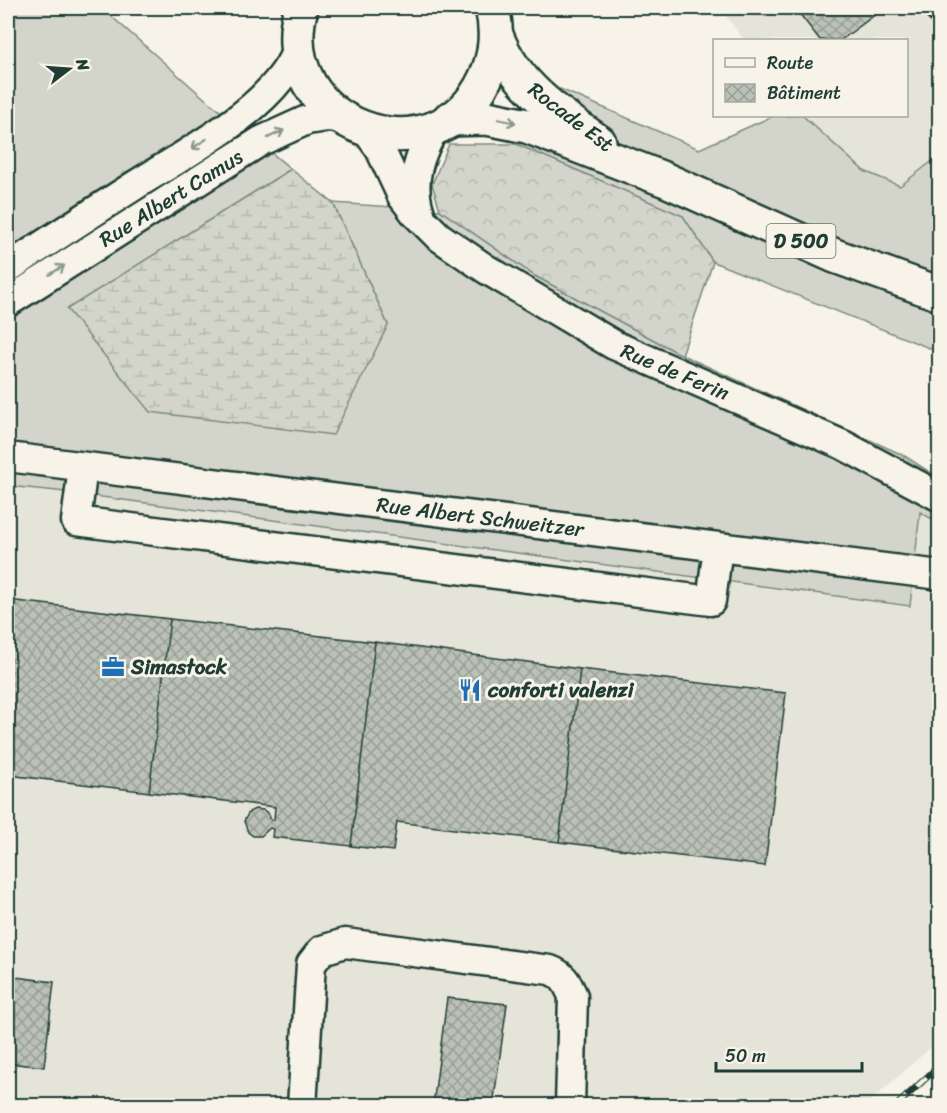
<svg xmlns="http://www.w3.org/2000/svg" width="947" height="1113" viewBox="0 0 947 1113" font-family="Sriracha,sans-serif">
<defs>
<pattern id="forest-crowns" width="20" height="18" patternUnits="userSpaceOnUse" patternTransform="scale(1.5)"><rect width="20" height="18" fill="#d3d5ca"/><path d="M2 6a3 3 0 1 1 6 0M12 15a3 3 0 1 1 6 0" fill="none" stroke="#b5b8ae"/></pattern>
<pattern id="wetland-marsh" width="20" height="14" patternUnits="userSpaceOnUse" patternTransform="scale(1.5)"><rect width="20" height="14" fill="#d3d5ca"/><path d="M1 5h8M5 5V1M11 12h8M15 12V8" fill="none" stroke="#b5b8ae"/></pattern>
<pattern id="building-cross-hatch" width="8" height="8" patternUnits="userSpaceOnUse" patternTransform="scale(1.5)"><rect width="8" height="8" fill="#bbc1b6"/><path d="M0 0l8 8M0 8l8-8" fill="none" stroke="#979e95"/></pattern>
</defs>
<rect width="100%" height="100%" fill="#f7f3e8"/>
<filter id="ink" filterUnits="userSpaceOnUse"><feTurbulence type="fractalNoise" baseFrequency=".0167" numOctaves="2"/><feDisplacementMap in="SourceGraphic" scale="12" xChannelSelector="R" yChannelSelector="G"/><feConvolveMatrix kernelMatrix="1 2 1 2 8 2 1 2 1" color-interpolation-filters="sRGB"/></filter>
<g filter="url(#ink)">
<!-- built -->
<path fill="#e5e4d9" d="M720,8H939V156L900,186L864,171L803,116H906V40H744Z
M8,486L57,491L910,605L920,511L940,523L939,1040L866,1105H8Z"/>
<!-- grass -->
<path fill="#d3d5ca" stroke="#79897f" stroke-width="1.5" d="M8,8H102L203,97L291,169L68,309L388,325L333,203L440,210L535,276L682,355L903,455L939,478V523L920,512L910,606L57,491L8,486Z
M560,89L699,149L773,116H803L864,171L900,186L939,156V352L713,262L683,216L516,144Z"/>
<!-- forest -->
<path fill="url(#forest-crowns)" stroke="#79897f" stroke-width="1.5" d="M449,144H516L683,216L713,262L682,355L535,276L440,210L432,184Z"/>
<!-- wetland -->
<path fill="url(#wetland-marsh)" stroke="#79897f" stroke-width="1.5" d="M291,169L333,203L388,325L333,435L150,412L67,309Z"/>
<!-- building -->
<path fill="url(#building-cross-hatch)" stroke="#1f3d34" stroke-width="1.5" d="M795,8H884L841,40H820Z
M8,600L170,619L149,792L8,775Z
M170,619L375,642L351,846L272,837L273,829L270,828L261,836H253L248,832L244,821L249,812L255,809L263,810L268,813L271,820H274L275,807L149,792Z
M375,642L580,669L559,842L397,822L393,851L351,846Z
M580,669L786,693L765,866L559,842Z
M8,976L54,982L44,1067L8,1063Z
M447,998L507,1004L493,1106H433Z"/>
<g fill="none" stroke-linecap="round" stroke-linejoin="round">
<!-- minor casing -->
<g stroke="#1f3d34" stroke-width="33">
<path id="minor" d="M939,8L940,9
M366,130L380,149L402,196L415,213L438,236L486,269L614,345L843,445L940,497
M420,213C409,182 419,154 436,126
M8,268C50,240 92,213 134,186C184,154 281,104 298,46
M8,302L261,141L307,120L328,117L342,119
M8,457L940,575
M83,467L76,521L711,601L718,547
M302,1106L311,964L322,950L345,943L550,970C564,975 567,983 573,996L570,1106"/>
</g>
<!-- major casing -->
<g stroke="#1f3d34" stroke-width="38">
<path id="major" d="M301,8C269,125 435,186 485,79C496,57 498,31 492,8"/>
</g>
<!-- highway casing -->
<g stroke="#1f3d34" stroke-width="38">
<path id="highway" d="M496,35C514,84 557,113 599,142
M449,119L487,118L527,126L666,180L835,256L940,294"/>
</g>
<!-- minor -->
<use href="#minor" stroke="#f7f3e8" stroke-width="28"/>
<!-- major -->
<use href="#major" stroke="#f7f3e8" stroke-width="33"/>
<!-- highway -->
<use href="#highway" stroke="#f7f3e8" stroke-width="33"/>
<!-- rail casing -->
<g stroke="#1f3d34" stroke-width="7">
<path id="rail" d="M896,1106L940,1065"/>
</g>
<!-- rail -->
<use href="#rail" stroke="#f7f3e8" stroke-width="4.5" stroke-dasharray="14" stroke-linecap="butt"/>
</g>
<!-- one-way arrows -->
<defs><path id="oneway-shaft" d="M-6 0H5M1.5-3L5.5 0L1.5 3" fill="none" stroke-width="1.6" stroke-linecap="round" stroke-linejoin="round" transform="scale(1.5)"/></defs>
<g stroke="#8b988e">
<use href="#oneway-shaft" transform="translate(507 121) rotate(12)"/>
<use href="#oneway-shaft" transform="translate(276 134) rotate(-26)"/>
<use href="#oneway-shaft" transform="translate(199 144) rotate(147)"/>
<use href="#oneway-shaft" transform="translate(57 270) rotate(-32)"/>
</g>
</g>
<!-- icons -->
<defs>
<g id="office-bare" transform="scale(1.8)"><path d="M-6-3h4V-5.5h4V-3h4V5H-6ZM-1-4.5V-3h2v-1.5ZM-6 0V1H6V0Z" fill="#1f6fb2" stroke="#f7f3e8" stroke-width="2.5" paint-order="stroke"/></g>
<g id="restaurant-bare" transform="scale(1.8)"><path d="M-5-6h1v4h1v-4h1v4h1v-4h1v5L-1.5 .5V6h-2V.5L-5-1ZM5-6V6H3V1.5H1.5Q1.5-4 5-6Z" fill="#1f6fb2" stroke="#f7f3e8" stroke-width="2.5" paint-order="stroke"/></g>
</defs>
<g fill-rule="evenodd">
<use href="#office-bare" x="113" y="667"/>
<use href="#restaurant-bare" x="470" y="690"/>
</g>
<g text-anchor="middle" stroke-width="6" stroke-linejoin="round" paint-order="stroke">
<!-- shield labels -->
<rect fill="#f7f3e8" stroke="#60746a" stroke-width="1.5" x="766.5" y="224" width="69" height="34" rx="4.5"/>
<g font-size="20" font-weight="bold" fill="#1f3d34">
<text x="801" y="248">D 500</text>
</g>
<!-- street labels -->
<g font-size="21" fill="#1f3d34" stroke="#f7f3e8">
<text transform="translate(571 117) rotate(37)" y="7">Rocade Est</text>
<text transform="translate(171 198) rotate(-32)" y="7">Rue Albert Camus</text>
<text transform="translate(675 372) rotate(23)" y="7">Rue de Ferin</text>
<text transform="translate(480 517) rotate(7)" y="7">Rue Albert Schweitzer</text>
</g>
<!-- poi labels -->
<g font-size="21" font-weight="bold" fill="#1f3d34" stroke="#f7f3e8" text-anchor="start">
<text x="131" y="674">Simastock</text>
<text x="488" y="697">conforti valenzi</text>
</g>
</g>
<!-- margin -->
<rect width="947" height="1113" fill="none" stroke="#f7f3e8" stroke-width="30"/>
<rect x="15" y="15" width="917" height="1083" fill="none" stroke="#1f3d34" stroke-width="2" filter="url(#ink)"/>
<!-- legend -->
<rect x="713" y="39" width="195" height="78" fill="#f7f3e8" stroke="#a1aaa0" stroke-width="1.5"/>
<rect x="725" y="58" width="30" height="9" fill="#f7f3e8" stroke="#a1aaa0" stroke-width="1.5"/>
<text x="767" y="69" font-size="18" fill="#1f3d34">Route</text>
<rect x="725" y="84" width="30" height="18" fill="url(#building-cross-hatch)" stroke="#a1aaa0" stroke-width="1.5"/>
<text x="767" y="99" font-size="18" fill="#1f3d34">Bâtiment</text>
<!-- north arrow -->
<g transform="translate(69 69) rotate(73)" stroke="#f7f3e8" stroke-width="4.5" paint-order="stroke">
<path d="M0-4.5L10 22L0 15L-10 22Z" fill="#1f3d34"/>
<text y="-9" font-size="16" font-weight="bold" text-anchor="middle" fill="#1f3d34">N</text>
</g>
<!-- scale -->
<path d="M716 1062v9h146v-9" fill="none" stroke="#1f3d34" stroke-width="3"/>
<text x="725" y="1062" font-size="18" fill="#1f3d34" stroke="#f7f3e8" stroke-width="4.5" paint-order="stroke">50 m</text>
</svg>
